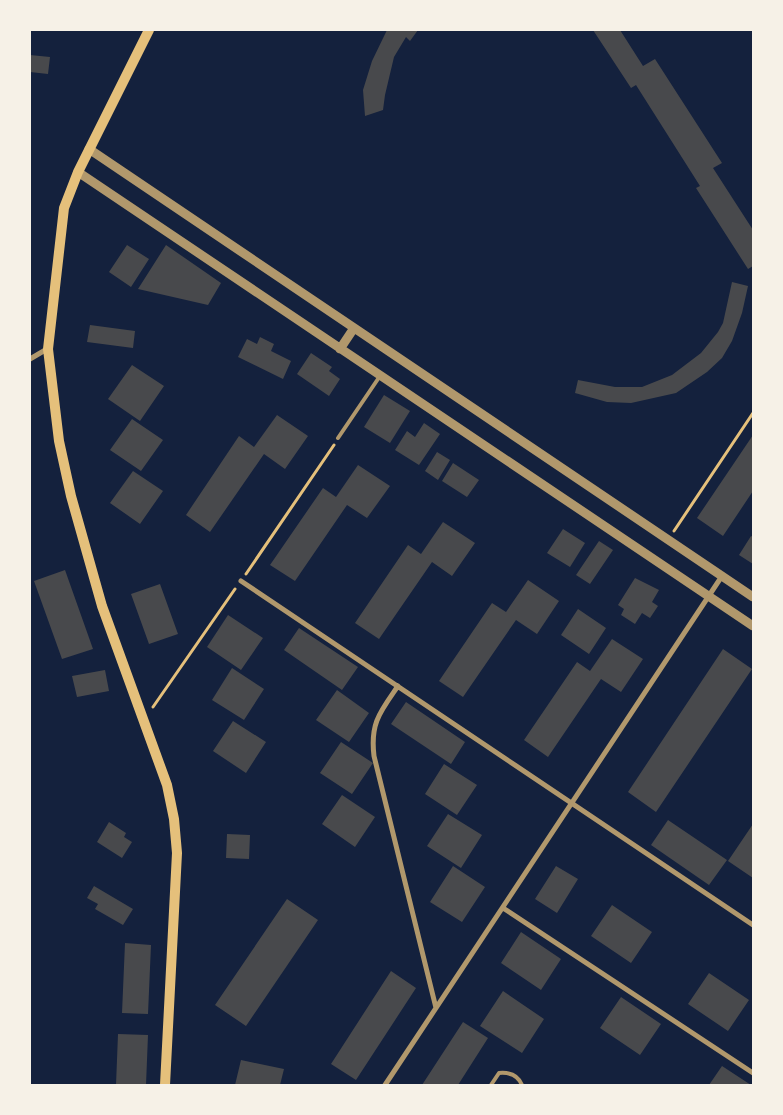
<svg xmlns="http://www.w3.org/2000/svg" width="783" height="1115" viewBox="0 0 783 1115" font-family="Georgia,serif">
<rect width="100%" height="100%" fill="#14213d"/>
<!-- building -->
<path fill="#48494c" d="M387,30H418L410,41L406,37L394,57L385,95L383,110L365,116L363,90L372,61Z
M593,30H620L643,66L655,59L722,163L713,168L753,230V266L748,269L696,188L700,186L636,85L631,88Z
M30,55L50,57L48,74L30,72Z
M127,245L149,259L131,287L109,272Z
M166,245L221,283L208,305L138,289Z
M732,282L748,286L742,313L732,341L722,358L707,372L676,393L631,403L607,402L575,393L578,380L615,387H642L672,375L701,353L718,332L723,323Z
M90,325L135,331L133,348L87,342Z
M260,337L274,344L271,351L291,361L283,379L238,357L247,339L257,344Z
M311,353L332,367L329,371L340,379L329,396L297,374Z
M132,365L164,386L140,421L108,399Z
M384,395L410,411L390,443L364,427Z
M277,415L308,436L285,469L264,454L210,532L186,515L239,436L254,447Z
M132,419L163,440L141,471L110,450Z
M424,423L440,434L419,465L395,450L407,431L415,437Z
M753,435V491L723,536L697,518Z
M437,452L450,460L438,480L425,471Z
M453,463L479,480L467,497L442,481Z
M358,465L390,486L367,518L347,505L295,581L270,565L323,488L336,497Z
M133,471L163,491L140,524L110,503Z
M443,522L475,543L452,576L432,562L379,639L355,623L408,545L421,554Z
M563,529L585,543L570,567L547,553Z
M751,536L753,537V564L739,555Z
M599,541L613,550L590,584L576,575Z
M65,570L93,649L62,659L34,581Z
M635,578L659,590L652,602L658,606L650,618L642,613L635,624L621,615L624,609L618,605Z
M528,580L559,601L537,634L516,620L463,697L439,681L492,603L506,612Z
M160,584L178,634L149,644L131,594Z
M578,609L606,628L589,654L561,635Z
M228,615L263,638L241,670L207,647Z
M299,628L358,667L342,690L284,650Z
M612,639L643,659L621,692L601,679L548,757L524,740L577,662L590,671Z
M723,649L752,669L656,812L628,792Z
M232,668L264,689L244,720L212,700Z
M105,670L109,691L77,697L72,676Z
M337,690L369,713L349,742L316,720Z
M406,702L465,742L451,764L391,724Z
M233,721L266,742L246,773L213,751Z
M341,742L373,763L352,794L320,773Z
M444,764L477,785L457,815L425,794Z
M342,795L375,817L355,847L322,824Z
M448,814L482,835L461,868L427,846Z
M668,820L727,860L709,885L651,845Z
M109,822L126,833L124,837L132,842L122,858L97,842Z
M753,824V878L728,861Z
M227,834L250,835L249,859L226,858Z
M453,866L485,887L462,922L430,902Z
M556,866L578,879L557,913L535,899Z
M94,886L133,909L123,925L95,909L98,904L87,898Z
M287,899L318,920L246,1026L215,1005Z
M612,905L652,932L631,963L591,936Z
M521,932L561,959L541,990L501,963Z
M125,943L151,945L148,1014L122,1013Z
M391,971L416,988L356,1080L331,1064Z
M709,973L749,1000L728,1031L688,1004Z
M503,991L544,1019L522,1053L480,1026Z
M621,997L661,1024L640,1055L600,1028Z
M463,1022L488,1038L458,1085H422Z
M118,1034L148,1035L146,1085H116Z
M241,1060L284,1069L280,1085H235Z
M722,1066L751,1085H709Z"/>
<g fill="none" stroke-linecap="round" stroke-linejoin="round">
<!-- path -->
<path stroke="#e5c07b" stroke-width="3" d="M674,531L753,413
M246,574L334,445
M153,707L235,589"/>
<!-- service -->
<path stroke="#b1986c" stroke-width="4" d="M338,438L380,376
M491,1085L499,1073C510,1072 518,1075 522,1085"/>
<!-- minor -->
<path stroke="#b1986c" stroke-width="5" d="M30,359L47,349
M241,581L753,925
M398,686C380,712 370,723 374,756L436,1008
M503,908L753,1073
M385,1085L722,576"/>
<!-- tertiary -->
<path stroke="#b1986c" stroke-width="9" d="M89,149L753,597
M78,172L753,626
M340,349L354,328"/>
<!-- secondary -->
<path stroke="#e5c07b" stroke-width="10" d="M149,30L78,172L64,208L48,349L59,441L71,496L102,606L167,785L174,819L177,853L165,1085"/>
</g>
<!-- border -->
<rect width="783" height="1115" fill="none" stroke="#f6f1e7" stroke-width="62"/>
</svg>
